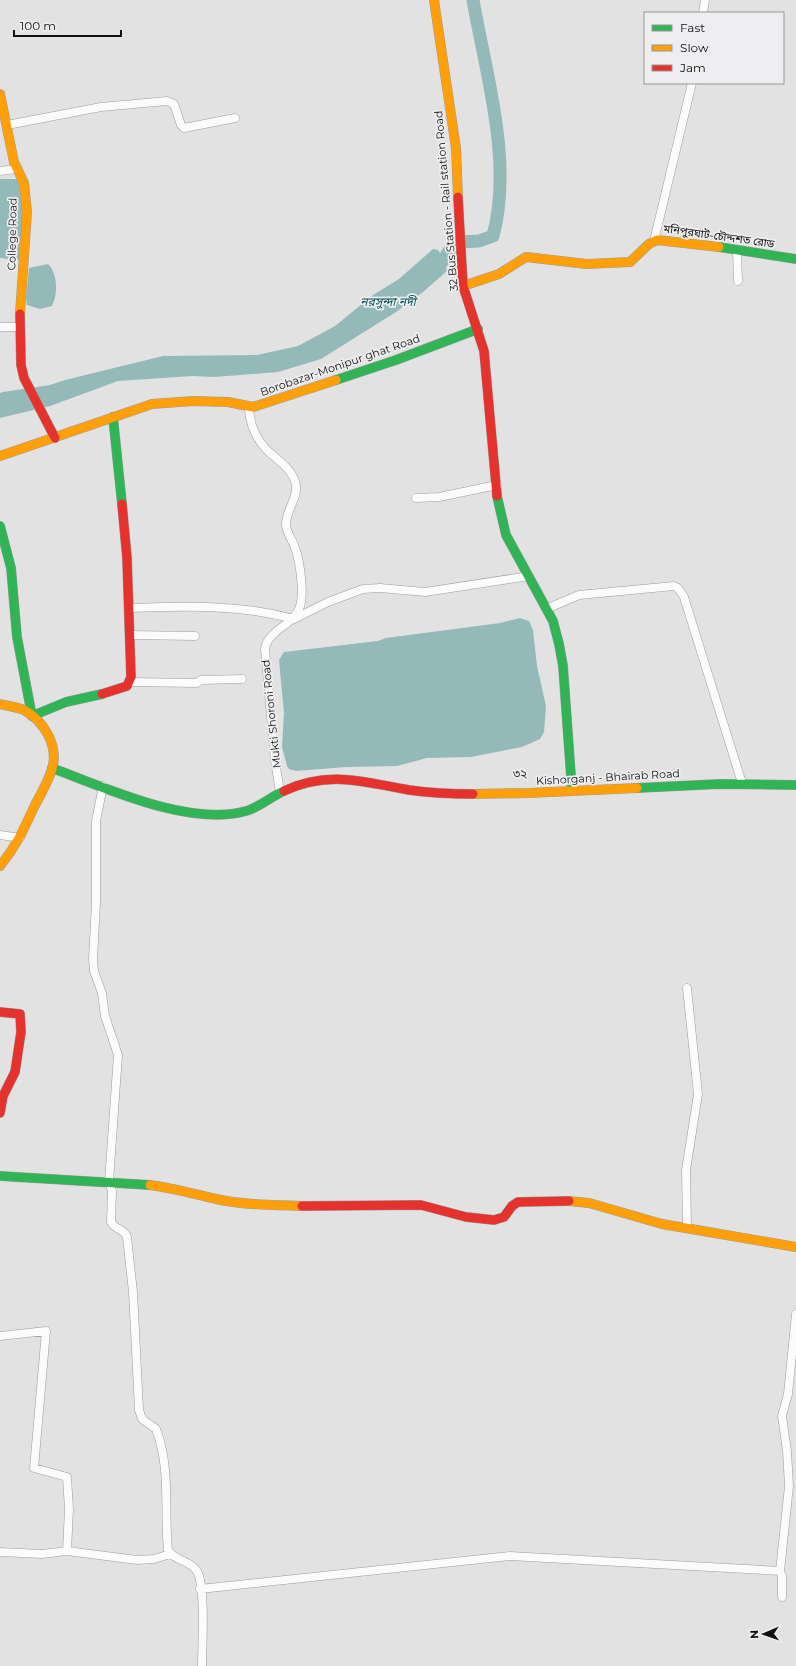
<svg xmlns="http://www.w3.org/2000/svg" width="796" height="1666" viewBox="0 0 796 1666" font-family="Montserrat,'Noto Sans Bengali',sans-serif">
<rect width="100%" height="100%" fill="#e2e2e2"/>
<!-- water -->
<path fill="#94b9b9" d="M0,179H18L24,214L20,259L18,260L0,258Z
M433,249L438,250L444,259L447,271L423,292L396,312L321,359L278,372L214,377L192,376L118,381L50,406L0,418V393L3,392L50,385L65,380L163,356L257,355L298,346L335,326L373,295L399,279Z
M48,264C58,274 58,294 52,306L40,309L27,305L26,298L29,268Z
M520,618L529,621L533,630L537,666L546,706L544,732L540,739L522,747L471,757L427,758L397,766L346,767L296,771L289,769L287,766L282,747L284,713L279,660L284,652L378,641L386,638L500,623Z"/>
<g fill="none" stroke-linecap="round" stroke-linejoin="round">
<!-- river -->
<path stroke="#94b9b9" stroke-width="13" d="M431,270L442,262L451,248L459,242L479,241L493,236C513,161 486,75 473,0"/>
<!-- street casing -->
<g stroke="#9c9c9c" stroke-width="9">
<path id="street" d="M703,13L705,0
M7,125L101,107L167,101L174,104L181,125L184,128L235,118
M0,171L16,169
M654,241L692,83
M737,250L738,281
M0,327H19
M249,406C249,423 256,440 269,452C279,461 293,470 296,485C298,499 285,511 286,526C287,533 293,541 295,548C300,561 305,596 299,609C293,625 267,631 265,649L275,761L280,792
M416,498L439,497L497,485
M129,608C185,606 239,604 294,619L328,602L363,589L380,588L425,592L529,576
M546,609L579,595L674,586L678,588L684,597L742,783
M130,635L195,636
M129,682L197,683L201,680L242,679
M103,786L96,821V903L93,959L94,971L102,993L105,1016L118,1055L109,1181L112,1191L111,1222C115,1230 125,1229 127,1237L133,1292L139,1410L142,1419L156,1429C171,1468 164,1510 168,1550C174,1561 190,1560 197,1571C206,1587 202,1646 202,1666
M0,835L20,838
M687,988L698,1094L686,1170L687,1227
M0,1336L46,1331L34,1468L67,1477L69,1509L67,1551
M0,1552L42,1554L67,1551L137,1560L154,1559L170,1554
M780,1571L782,1576V1597
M200,1589L510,1556L780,1571L789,1486L787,1451L782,1416L788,1394L796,1314"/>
</g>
<!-- fast casing -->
<g stroke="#9c9c9c" stroke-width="10">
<path id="fast" d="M719,247L796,259
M336,380L396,360L478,329
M113,417L122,504
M497,496L506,535L553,621L559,644L563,666L572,790
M0,526L11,568L17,637L32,716L66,702L102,694
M52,768C106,788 189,827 246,811C258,808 272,796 284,791
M637,788L720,784L796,785
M0,1176L150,1185"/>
</g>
<!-- slow casing -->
<g stroke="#9c9c9c" stroke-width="10">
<path id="slow" d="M434,0L456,148L458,197
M0,94L14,162L24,183L27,212L20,314
M463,286L499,274L526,257L587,264L630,262L649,244L657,240L719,247
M0,456L152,404L193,401L228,402L253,407L336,380
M0,704C7,706 17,707 24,710C44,721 59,746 52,769C48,782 41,794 35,805C24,829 17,845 0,866
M473,794L529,793L637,788
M150,1185C173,1188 194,1194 216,1199C244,1205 273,1205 302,1206
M569,1201L589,1203L662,1224L796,1247"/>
</g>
<!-- jam casing -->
<g stroke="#9c9c9c" stroke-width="10">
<path id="jam" d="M458,197L463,286L484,351L497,496
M20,314L21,365L24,378L55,438
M102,694L127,686L131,677L127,558L122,504
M284,791C329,770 363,782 409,790C430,793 452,794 473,794
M0,1012L20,1014L21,1032L15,1072L3,1096L0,1113
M302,1206L421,1205L466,1217L494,1220L504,1217L512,1206L518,1202L569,1201"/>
</g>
<!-- street -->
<use href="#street" stroke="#fbfbfb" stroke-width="8"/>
<!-- fast -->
<use href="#fast" stroke="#30b455" stroke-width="9"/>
<!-- slow -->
<use href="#slow" stroke="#ff9f0a" stroke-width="9"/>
<!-- jam -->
<use href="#jam" stroke="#e5322d" stroke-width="9"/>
</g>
<g text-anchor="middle" stroke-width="3.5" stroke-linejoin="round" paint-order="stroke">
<!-- street labels -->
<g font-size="11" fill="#111112" stroke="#eeeef1">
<text transform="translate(446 201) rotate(-95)" y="4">32 Bus Station - Rail station Road</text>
<text transform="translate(12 234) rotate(-89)" y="4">College Road</text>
<text transform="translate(719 236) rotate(8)" y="4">মনিপুরঘাট-চৌদ্দশত রোড</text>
<text transform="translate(340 365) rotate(-19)" y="4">Borobazar-Monipur ghat Road</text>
<text transform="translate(271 714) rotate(-96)" y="4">Mukti Shoroni Road</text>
<text transform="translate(608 777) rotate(-3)" y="4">Kishorganj - Bhairab Road</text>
</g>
<!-- water labels -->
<g font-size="12" font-style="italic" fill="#005455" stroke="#eeeef1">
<text x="388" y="306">নরসুন্দা নদী</text>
</g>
<!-- neighbourhood labels -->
<g font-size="12" fill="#363638" stroke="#eeeef1">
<text x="520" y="778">৩২</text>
</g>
</g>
<!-- legend -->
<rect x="644" y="12" width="140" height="72" fill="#eeeef1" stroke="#969698"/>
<rect x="652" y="25" width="20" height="6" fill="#30b455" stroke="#969698"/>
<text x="680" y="32" font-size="12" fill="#111112">Fast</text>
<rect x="652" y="45" width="20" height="6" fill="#ff9f0a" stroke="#969698"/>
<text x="680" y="52" font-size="12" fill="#111112">Slow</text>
<rect x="652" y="65" width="20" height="6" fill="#e5322d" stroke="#969698"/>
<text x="680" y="72" font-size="12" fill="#111112">Jam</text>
<!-- north arrow -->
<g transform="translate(764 1634) rotate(268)" stroke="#eeeef1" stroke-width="3" paint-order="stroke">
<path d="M0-3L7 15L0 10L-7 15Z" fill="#111112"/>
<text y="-6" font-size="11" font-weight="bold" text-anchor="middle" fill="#111112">N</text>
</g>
<!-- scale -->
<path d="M14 30v6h107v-6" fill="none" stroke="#111112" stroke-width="2"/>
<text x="20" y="30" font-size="12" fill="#111112" stroke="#eeeef1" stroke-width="3" paint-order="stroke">100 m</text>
</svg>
